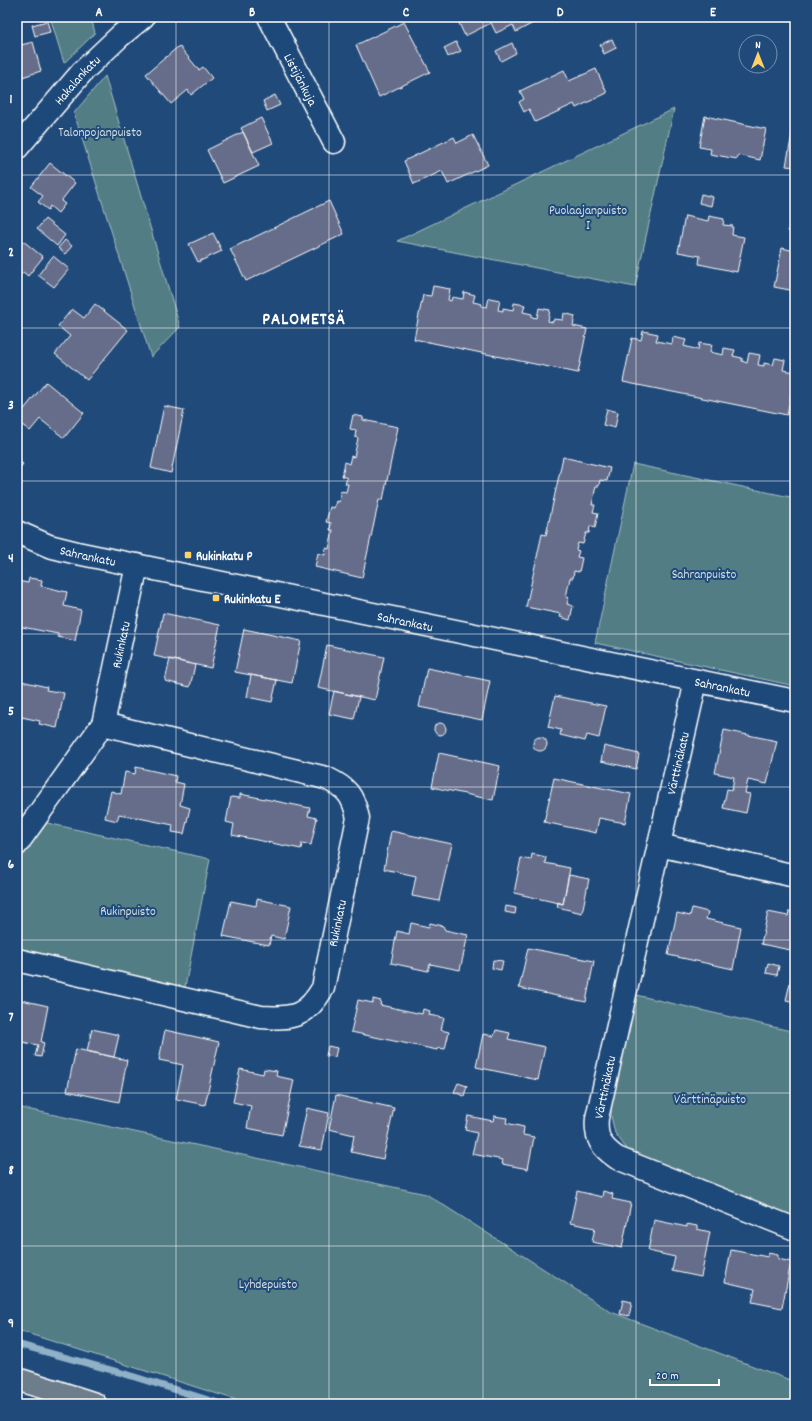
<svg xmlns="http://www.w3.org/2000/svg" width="812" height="1421" viewBox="0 0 812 1421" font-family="Dekko,sans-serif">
<rect width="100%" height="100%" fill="#1f4a7a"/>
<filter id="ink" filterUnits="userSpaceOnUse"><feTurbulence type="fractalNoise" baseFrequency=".025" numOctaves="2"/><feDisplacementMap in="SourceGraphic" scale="8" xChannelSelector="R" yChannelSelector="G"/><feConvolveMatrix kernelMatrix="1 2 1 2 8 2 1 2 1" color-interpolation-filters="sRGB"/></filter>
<g filter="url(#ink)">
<!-- green -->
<path fill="#527d84" stroke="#a8bec2" d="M50,17H91L95,33L64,63Z
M105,76L180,327L151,357L74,113Z
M674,109L635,287L397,241Z
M633,464L795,498V686L595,643Z
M47,823L210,859L184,992L30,956L17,947V864Z
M636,995L795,1032V1219L629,1152L615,1133L611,1116L612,1093Z
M17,1107L426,1194L611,1312L795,1382V1404H249L17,1330Z"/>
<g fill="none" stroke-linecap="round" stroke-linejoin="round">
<!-- stream -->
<path stroke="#90b1c7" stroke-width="7" d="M17,1344L122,1373L221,1404"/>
</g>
<!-- building -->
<path fill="#666d8a" stroke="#fff" d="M456,17H535L537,21L516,32L513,25L496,33L491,23L465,36Z
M47,21L50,32L35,36L32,25Z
M404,22L430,72L379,97L356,45Z
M612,39L616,48L604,54L600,45Z
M33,42L41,71L19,78L20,83L17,84V46Z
M456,42L461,51L448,57L444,48Z
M512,43L516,53L501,61L496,51Z
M179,46L199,70L203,67L212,78L191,95L188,90L171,104L146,74Z
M596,69L607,93L576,108L574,104L535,122L529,109L524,112L519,102L524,99L520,91L564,70L569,81Z
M275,95L280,105L267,111L263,101Z
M705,116L766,129L760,160L738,155L737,159L710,154L711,149L699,147Z
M261,118L273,143L253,152L241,128Z
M243,132L259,166L223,183L207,150Z
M792,134H795V167L786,166Z
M473,135L488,165L448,184L442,171L414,184L404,161L454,137L457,143Z
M50,163L75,183L61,201L65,204L58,213L50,206L48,210L38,202L43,196L31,187Z
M701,194L713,197L711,206L699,203Z
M329,201L344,234L246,281L230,249Z
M685,216L708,221L709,216L724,219L723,225L733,226L732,235L744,237L737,272L699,264L700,256L678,252Z
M45,219L65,235L57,246L37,229Z
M790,223L795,224V232L788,231Z
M213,233L222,251L198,262L189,244Z
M17,236L43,257L28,276L23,272L17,280Z
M65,240L72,246L65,254L58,248Z
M782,248L795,251V291L774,287Z
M53,256L69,269L54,287L38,275Z
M433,286L450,289L448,300L451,301L452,297L463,299L464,292L475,295L473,302L482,304L481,306L487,307L489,298L500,300L498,310L503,311V308L513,310L514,303L525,305L523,312L532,314V317L537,318L539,308L550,310L548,321L553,322L554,319L563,320L564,313L575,316L573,326L587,329L578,373L414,339L423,295L431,296Z
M95,304L128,330L87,380L55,354L70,336L58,326L72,309L84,318Z
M643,331L658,334L656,341L672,344L673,337L686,340L684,346L698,350L699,343L712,345L710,352L723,355L724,348L735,350L733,356L742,358V361L747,363L749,353L760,355L758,365L764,366V363L773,365L775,358L785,360L783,370L795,372L787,415L623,382L632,338L641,340Z
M46,382L84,413L64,438L40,419L30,431L17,421V418Z
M164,406L184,410L171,473L151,468Z
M607,409L618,412L615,428L603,425Z
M353,415L363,417V420L398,427L383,500H379L362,578L315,567L318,553L325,555L326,548L329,549L333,530H330L331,523L326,522L330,507L334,508L336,501L339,502L341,491L346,492L348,484H345L347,478L342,476L345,462L349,464L351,456L354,457L358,438L355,437L356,430L350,429Z
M563,457L610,468L607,481L600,480L599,486H596L592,505H595L593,512L598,513L595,528L590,526L589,533H586L583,544L578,543L576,550L579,551L577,557L582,558L579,572L574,571L573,578H570L566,597H569L567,604L573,606L570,620L560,617L561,614L526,607L542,534L546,535Z
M17,459L23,464L17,472Z
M29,578L42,580L41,586L67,592L64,606L81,610L75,641L58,637V634L17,626V581L28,583Z
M163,613L220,625L211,668L154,656Z
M244,629L301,641L292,683L235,672Z
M327,645L384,657L375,700L318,688Z
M170,659L195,665L190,687L165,681Z
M427,668L490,681L482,720L419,707Z
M251,675L277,680L272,702L247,697Z
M17,680L47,687L46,690L64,693L57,728L39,724L40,721L17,716Z
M334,691L359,697L354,719L329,714Z
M555,696L606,706L599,738L587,735L585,741L560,735L561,730L548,727Z
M434 729a6 6 0 1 1 12 0a6 6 0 1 1-12 0Z
M724,730L777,741L767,784L748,780L745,793L750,794L746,813L723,808L727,789L732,790L734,777L715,773Z
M533 744a7 7 0 1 1 14 0a7 7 0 1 1-14 0Z
M604,746L639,754L636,769L601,761Z
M439,753L500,766L493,800L432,787Z
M136,767L176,776L175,782L184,784L180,805L190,808L184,834L172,832L173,825L119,814L117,821L105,818L111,791L121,794L125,772L135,774Z
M554,778L631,794L625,823L599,818L596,833L544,822Z
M240,794L310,808L308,816L317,818L311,845L302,843L301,849L232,835L234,824L226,822L231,797L240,798Z
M391,831L452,844L439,901L412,896L416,876L384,869Z
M532,854L546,857L545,863L570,868L563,904L514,893L521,858L531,860Z
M569,875L589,879L582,913L557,907L558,902L563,904Z
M257,899L291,906L284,939L271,936L269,945L223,936L231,901L256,906Z
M506,906L516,908L515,914L505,912Z
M692,908L708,912L706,919L741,927L733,969L668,955L677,913L690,916Z
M789,911L795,912V951L761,944L768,912L788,916Z
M411,923L429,927L430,923L443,926L445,930L468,935L460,970L430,964L428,971L391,963L397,931L409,934Z
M528,948L594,961L586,1002L519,988Z
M493,960L503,961L501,970L492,968Z
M768,963L779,966L777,975L766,973Z
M791,979L795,980V1002L786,1000Z
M17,999L48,1006L41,1042L44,1043L41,1057L35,1056L38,1045L17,1041Z
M373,999L381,1001L380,1005L422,1014L423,1009L430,1011L429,1015L444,1018L441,1030L449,1032L445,1049L438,1048L437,1050L351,1032L358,1000L373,1003Z
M92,1029L119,1035L114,1057L87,1051Z
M165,1030L219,1042L205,1105L176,1099L183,1065L159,1060Z
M496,1030L510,1033L508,1039L545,1047L538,1080L476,1067L483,1034L494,1036Z
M328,1046L337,1048L335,1057L326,1056Z
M76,1049L127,1060L119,1102L67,1091Z
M240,1069L263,1074L264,1069L277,1071L276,1076L294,1080L282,1135L247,1128L251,1106L233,1102Z
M458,1083L467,1086L464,1096L454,1092Z
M336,1095L394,1108L383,1159L351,1152L354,1135L329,1129Z
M307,1108L329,1113L322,1150L299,1146Z
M468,1116L493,1121L494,1116L507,1118L506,1123L524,1127L523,1135L534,1137L528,1169L502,1164L503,1160L472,1154L477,1133L465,1130Z
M577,1191L602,1197L603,1191L613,1194L612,1199L631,1203L622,1248L592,1242L595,1228L570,1223Z
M654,1220L687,1227V1224L697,1226V1229L710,1232L701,1277L672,1271L675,1257L648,1251Z
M731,1250L768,1257V1253L778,1255V1259L791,1262L782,1308L752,1302L755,1289L725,1282Z
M623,1300L632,1302L629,1316L620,1314Z"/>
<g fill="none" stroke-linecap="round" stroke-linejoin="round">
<!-- minor casing -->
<g stroke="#fff" stroke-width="25">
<g id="minor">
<path id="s1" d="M269,17L334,142"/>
<path id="s2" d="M17,148L83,71L120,36L143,17"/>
<path id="s3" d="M17,532L49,546L77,553L795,701"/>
<path d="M696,681L597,1118C595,1138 601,1147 617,1158L795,1229"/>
<path id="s4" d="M17,844L103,724L137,565"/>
<path d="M659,845L795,876"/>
<path id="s5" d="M17,960L261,1017C293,1019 306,1017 323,988L358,818C353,795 347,788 326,778L103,724"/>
</g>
</g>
<!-- primary casing -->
<g stroke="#fff" stroke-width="25">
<path id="primary" d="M17,1379L95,1404"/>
</g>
<!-- minor -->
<use href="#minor" stroke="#1f4a7a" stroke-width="22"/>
<!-- primary -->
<use href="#primary" stroke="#6d7d8c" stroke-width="22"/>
</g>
</g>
<!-- grid -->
<path fill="none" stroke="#fff" stroke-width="1" stroke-opacity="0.55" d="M176,17V1404M329,17V1404M483,17V1404M636,17V1404M17,175H795M17,328H795M17,481H795M17,634H795M17,787H795M17,940H795M17,1093H795M17,1246H795"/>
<!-- markers -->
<g fill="#ffd166" stroke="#1f4a7a" stroke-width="1.5">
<rect x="184" y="551" width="8" height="8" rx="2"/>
<rect x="212" y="594" width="8" height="8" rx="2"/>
</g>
<g text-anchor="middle" stroke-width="4" stroke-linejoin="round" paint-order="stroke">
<!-- street labels -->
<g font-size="13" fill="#fff" stroke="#1f4a7a">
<text dy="5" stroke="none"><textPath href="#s2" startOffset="91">Hakalankatu</textPath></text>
<text dy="5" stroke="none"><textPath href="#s1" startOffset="70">Listijänkuja</textPath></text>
<text dy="5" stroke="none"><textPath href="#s3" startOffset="75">Sahrankatu</textPath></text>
<text dy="5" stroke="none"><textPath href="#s3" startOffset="399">Sahrankatu</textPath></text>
<text dy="5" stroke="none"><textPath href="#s4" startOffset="229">Rukinkatu</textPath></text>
<text dy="5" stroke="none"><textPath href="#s3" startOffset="723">Sahrankatu</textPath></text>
<text transform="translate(677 763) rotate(-77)" y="5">Värttinäkatu</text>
<text dy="5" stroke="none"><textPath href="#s5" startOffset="391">Rukinkatu</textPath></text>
<text transform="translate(604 1087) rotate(-78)" y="5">Värttinäkatu</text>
</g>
<!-- park labels -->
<g font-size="13" fill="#d4dee0" stroke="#1f4a7a">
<text x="100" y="136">Talonpojanpuisto</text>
<text x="588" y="214">Puolaajanpuisto<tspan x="588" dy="15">I</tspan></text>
<text x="704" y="578">Sahranpuisto</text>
<text x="128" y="915">Rukinpuisto</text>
<text x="710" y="1103">Värttinäpuisto</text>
<text x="268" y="1288">Lyhdepuisto</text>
</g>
<!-- poi labels -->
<g font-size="13" font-weight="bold" fill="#fff" stroke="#1f4a7a" text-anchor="start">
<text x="196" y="560">Rukinkatu P</text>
<text x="224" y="603">Rukinkatu E</text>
</g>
<!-- district labels -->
<g font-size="17" font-weight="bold" letter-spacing="1" fill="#fff" stroke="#1f4a7a">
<text x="304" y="324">PALOMETSÄ</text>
</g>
</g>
<!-- margin -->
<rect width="812" height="1421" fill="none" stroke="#1f4a7a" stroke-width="44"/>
<!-- north arrow -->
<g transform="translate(758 54)"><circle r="19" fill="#1f4a7a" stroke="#7992af"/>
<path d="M0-3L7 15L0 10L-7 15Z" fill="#ffd166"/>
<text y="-6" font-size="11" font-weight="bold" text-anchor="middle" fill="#ffffff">N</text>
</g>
<!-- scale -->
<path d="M650 1379v6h69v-6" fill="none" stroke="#ffffff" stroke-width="2"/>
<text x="656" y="1379" font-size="12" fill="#ffffff" stroke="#1f4a7a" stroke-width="3" paint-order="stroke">20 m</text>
<rect x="22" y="22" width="768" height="1377" fill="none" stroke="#fff" stroke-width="1.5"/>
<g font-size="13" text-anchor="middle" font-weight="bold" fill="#fff">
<text x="99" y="16">A</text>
<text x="252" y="16">B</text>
<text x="406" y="16">C</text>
<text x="560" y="16">D</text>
<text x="713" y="16">E</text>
<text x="11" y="103">1</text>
<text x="11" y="256">2</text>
<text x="11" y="409">3</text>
<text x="11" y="562">4</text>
<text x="11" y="715">5</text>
<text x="11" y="868">6</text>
<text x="11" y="1021">7</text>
<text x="11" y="1174">8</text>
<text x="11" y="1327">9</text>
</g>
</svg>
